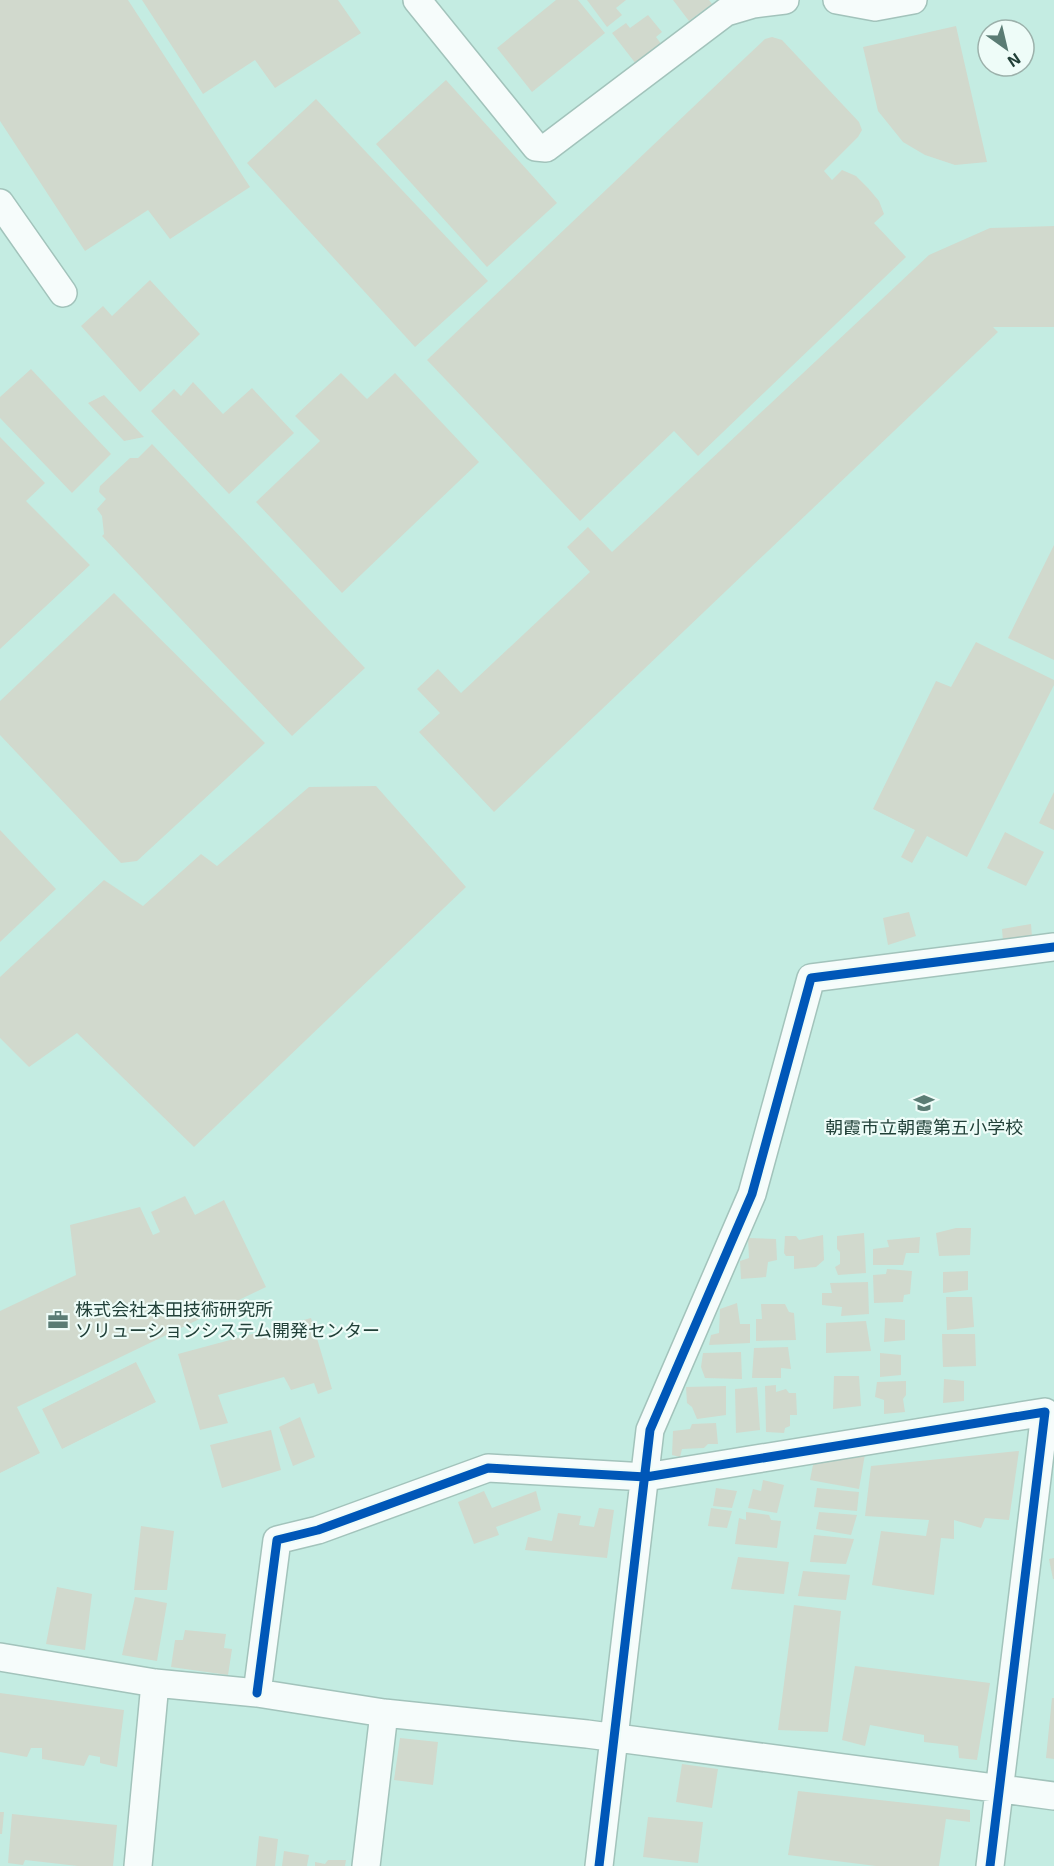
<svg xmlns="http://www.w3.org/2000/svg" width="1054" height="1866" viewBox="0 0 1054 1866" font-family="'Exo 2','Noto Sans JP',sans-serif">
<rect width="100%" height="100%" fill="#c4ece2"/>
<!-- building -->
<path fill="#d1d9cd" d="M0,0H128L250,187L170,239L148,210L85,251L0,121Z
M142,0H338L361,33L275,88L255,60L203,94Z
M556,0H578L605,33L532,92L497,48Z
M587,0H626L616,8L622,15L607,27Z
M673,0H709L712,4L689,21Z
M648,15L662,32L656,37L662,45L636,64L612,33L626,23L630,28Z
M956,26L987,162L955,165L925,155L903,142L878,111L863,47Z
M772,37L782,40L859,122L862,130L858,137L824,171L832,180L842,170L856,176L868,188L879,201L884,214L874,223L906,257L698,456L674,431L580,521L427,360L730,72L765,39Z
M446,80L557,203L487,267L376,144Z
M316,99L488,281L415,347L247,163Z
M1054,226V327H993L998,332L494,812L419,732L440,713L417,689L438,669L461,693L590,572L567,547L588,527L612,552L929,255L990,228Z
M150,280L200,334L140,392L81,326L103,306L112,316Z
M31,369L111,454L72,493L0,418V397Z
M341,373L367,399L395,373L479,462L342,593L256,502L320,441L295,416Z
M193,382L223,414L252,388L294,433L229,494L151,411L174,389L181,396Z
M104,395L144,437L124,441L88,403Z
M0,437L45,483L26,501L90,565L0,649Z
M152,444L365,668L292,736L102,536L104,534L102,516L97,509L106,499L99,492L100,486L130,458H138Z
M1054,545V660L1008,638Z
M114,593L265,743L137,861L121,863L0,735V701Z
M976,642L1054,680V685L967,857L927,836L912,863L901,857L915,830L873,809L936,681L951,687Z
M376,786L466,887L194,1147L77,1033L29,1067L0,1038V977L104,880L143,906L201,854L217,866L309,787Z
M1054,792V830L1039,823Z
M0,830L56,889L0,942Z
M1005,832L1044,852L1026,886L987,868Z
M909,912L916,936L888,945L883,918Z
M1031,924L1032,937L1003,942L1002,929Z
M185,1196L195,1215L224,1200L266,1287L17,1407L40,1453L0,1473V1311L76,1275L70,1225L140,1207L153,1235L160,1232L151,1212Z
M956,1228H971L970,1255L939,1256L936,1233Z
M864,1233L866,1273L838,1275L835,1267L840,1264V1252L837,1249V1236Z
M823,1235L824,1260L816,1267L794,1269V1256H786L784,1253L785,1236H796L799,1240Z
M920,1237L919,1253H906L903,1265H873V1249L889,1247L887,1240Z
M748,1238L776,1239L777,1260L768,1262L766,1277L741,1279L740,1261L749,1258Z
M887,1269L912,1271L910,1294L904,1295L903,1302L874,1303L873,1275L886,1274Z
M968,1271V1290L943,1293V1272Z
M868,1282L869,1314L841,1316L842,1307L822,1305V1293H832L830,1283Z
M946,1297H972L974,1327L947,1330Z
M737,1303L740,1324H750V1343L709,1345L711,1335L719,1333L720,1309Z
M761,1304H785L789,1312L794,1313L796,1340L756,1341V1319H762Z
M311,1318L332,1389L318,1394L314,1383L291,1390L284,1377L218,1395L228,1423L200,1430L178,1354Z
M885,1318L905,1320V1340L884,1342Z
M866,1321L871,1351L826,1353V1323Z
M942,1334H975L976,1366L943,1367Z
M788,1347L791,1369L781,1368V1378H752L754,1348Z
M741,1352L742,1379L705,1378L701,1367L703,1353Z
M880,1353L901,1355V1375L880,1377Z
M136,1362L156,1402L62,1449L42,1409Z
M834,1376H859L861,1406L833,1409Z
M944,1379L964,1381V1401L943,1403Z
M906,1381V1395L903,1399L905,1412L884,1414V1400L875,1397L877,1382Z
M776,1385V1392L786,1389L789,1393H796L797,1415H790V1426L785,1428L784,1433L766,1432L765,1386Z
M726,1386V1415L697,1419L692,1407L687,1403L686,1387Z
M757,1387L760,1430L736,1433L735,1389Z
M300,1417L315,1457L293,1466L279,1427Z
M716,1423L718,1444H708L704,1448L682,1449L680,1457L672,1455L673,1431L690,1429L692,1424Z
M271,1430L281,1470L222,1488L210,1445Z
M1019,1451L1009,1520L985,1518L981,1528L954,1520V1539L941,1538L934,1595L872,1585L881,1531L926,1536L929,1520L865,1516L871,1466Z
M865,1454L859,1489L810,1480L814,1460Z
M763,1480L784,1485L777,1513L748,1508L753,1489L761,1491Z
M716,1488L737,1491L732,1508L713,1506Z
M817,1488L859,1492L857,1511L814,1507Z
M484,1491L492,1508L536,1491L541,1510L496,1527L499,1535L474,1544L458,1502Z
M599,1508L614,1510L607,1558L525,1550L528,1537L552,1541L558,1513L581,1516L579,1525L594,1527Z
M711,1508L732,1511L727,1528L708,1526Z
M746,1512L769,1515L771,1520L781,1521L777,1548L735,1544L739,1518L746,1520Z
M819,1512L857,1515L851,1535L816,1529Z
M141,1526L174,1531L167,1590H134Z
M814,1535L854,1539L846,1564L810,1562Z
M738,1557L789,1562L784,1594L731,1589Z
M1054,1558V1579H1053L1049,1559Z
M803,1571L850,1575L846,1600L798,1596Z
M57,1587L92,1594L85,1650L46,1644Z
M135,1597L167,1603L157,1661L122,1655Z
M794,1605L841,1611L828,1732L778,1730Z
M185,1630L226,1634L224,1648L232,1649L228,1675L171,1667L175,1640H183Z
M855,1666L990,1683L977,1760L959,1758L958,1746L924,1742V1735L870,1725L865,1746L842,1740Z
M0,1693L124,1710L117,1767L100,1763V1757L89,1755L84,1766L42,1759V1748H31L27,1757L0,1752Z
M1052,1698H1054V1759L1046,1758Z
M400,1738L438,1742L433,1785L394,1780Z
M682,1764L718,1769L712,1808L676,1802Z
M798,1791L970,1810V1822L946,1819L939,1866H876L788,1855Z
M0,1812H4L2,1834H0Z
M12,1814L117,1825L113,1866H78L25,1860L23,1865L8,1863Z
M648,1817L703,1822L698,1863L643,1857Z
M259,1836L278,1839L275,1866H256Z
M284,1851L309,1855L307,1866H282Z
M328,1860H346L345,1866H315V1862L325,1864Z"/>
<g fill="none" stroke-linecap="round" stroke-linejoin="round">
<!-- street casing -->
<g stroke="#a2c3bb" stroke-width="30">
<path id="street" d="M417,0L536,147L546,148L726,12L753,4L785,0
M837,0L875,7L913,0
M0,203L63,293
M0,1657L155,1683L257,1693L384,1713L587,1734L1054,1796
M257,1693L277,1540L318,1530L488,1468L646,1477L1045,1412L990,1866
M138,1866L155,1683
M366,1866L384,1713
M599,1866L650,1430L752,1194L811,978L1054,947"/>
</g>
<!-- street -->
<use href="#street" stroke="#f6fcfb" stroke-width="27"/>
<!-- cycleway casing -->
<g stroke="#eefcf8" stroke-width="13">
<path id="cycleway" d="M257,1693L277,1540L318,1530L488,1468L646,1477L1045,1412L990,1866
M599,1866L650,1430L752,1194L811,978L1054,947"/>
</g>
<!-- cycleway -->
<use href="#cycleway" stroke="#0057b8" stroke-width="9"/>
</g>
<!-- icons -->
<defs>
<g id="school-bare" transform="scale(1.62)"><path d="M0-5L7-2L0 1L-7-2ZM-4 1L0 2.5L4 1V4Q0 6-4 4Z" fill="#5a7c74" stroke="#eefcf8" stroke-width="2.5" paint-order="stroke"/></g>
<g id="office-bare" transform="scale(1.62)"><path d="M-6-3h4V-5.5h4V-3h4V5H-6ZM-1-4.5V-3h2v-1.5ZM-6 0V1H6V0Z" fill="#5a7c74" stroke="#eefcf8" stroke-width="2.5" paint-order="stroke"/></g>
</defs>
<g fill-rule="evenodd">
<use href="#school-bare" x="924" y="1103"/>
<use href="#office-bare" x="58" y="1320"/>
</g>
<g text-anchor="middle" stroke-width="4.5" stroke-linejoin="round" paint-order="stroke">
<!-- poi labels -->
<g font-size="18" fill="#214038" stroke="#eefcf8">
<text x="924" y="1134">朝霞市立朝霞第五小学校</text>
<text x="75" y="1316" text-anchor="start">株式会社本田技術研究所<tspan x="75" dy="21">ソリューションシステム開発センター</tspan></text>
</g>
</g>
<!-- north arrow -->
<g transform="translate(1006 48) rotate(146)"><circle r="28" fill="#eefcf8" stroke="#9cb1ab" stroke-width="1.5"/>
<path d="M0-4.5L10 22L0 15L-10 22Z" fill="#5a7c74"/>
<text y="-9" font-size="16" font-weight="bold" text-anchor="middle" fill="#214038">N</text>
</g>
</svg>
